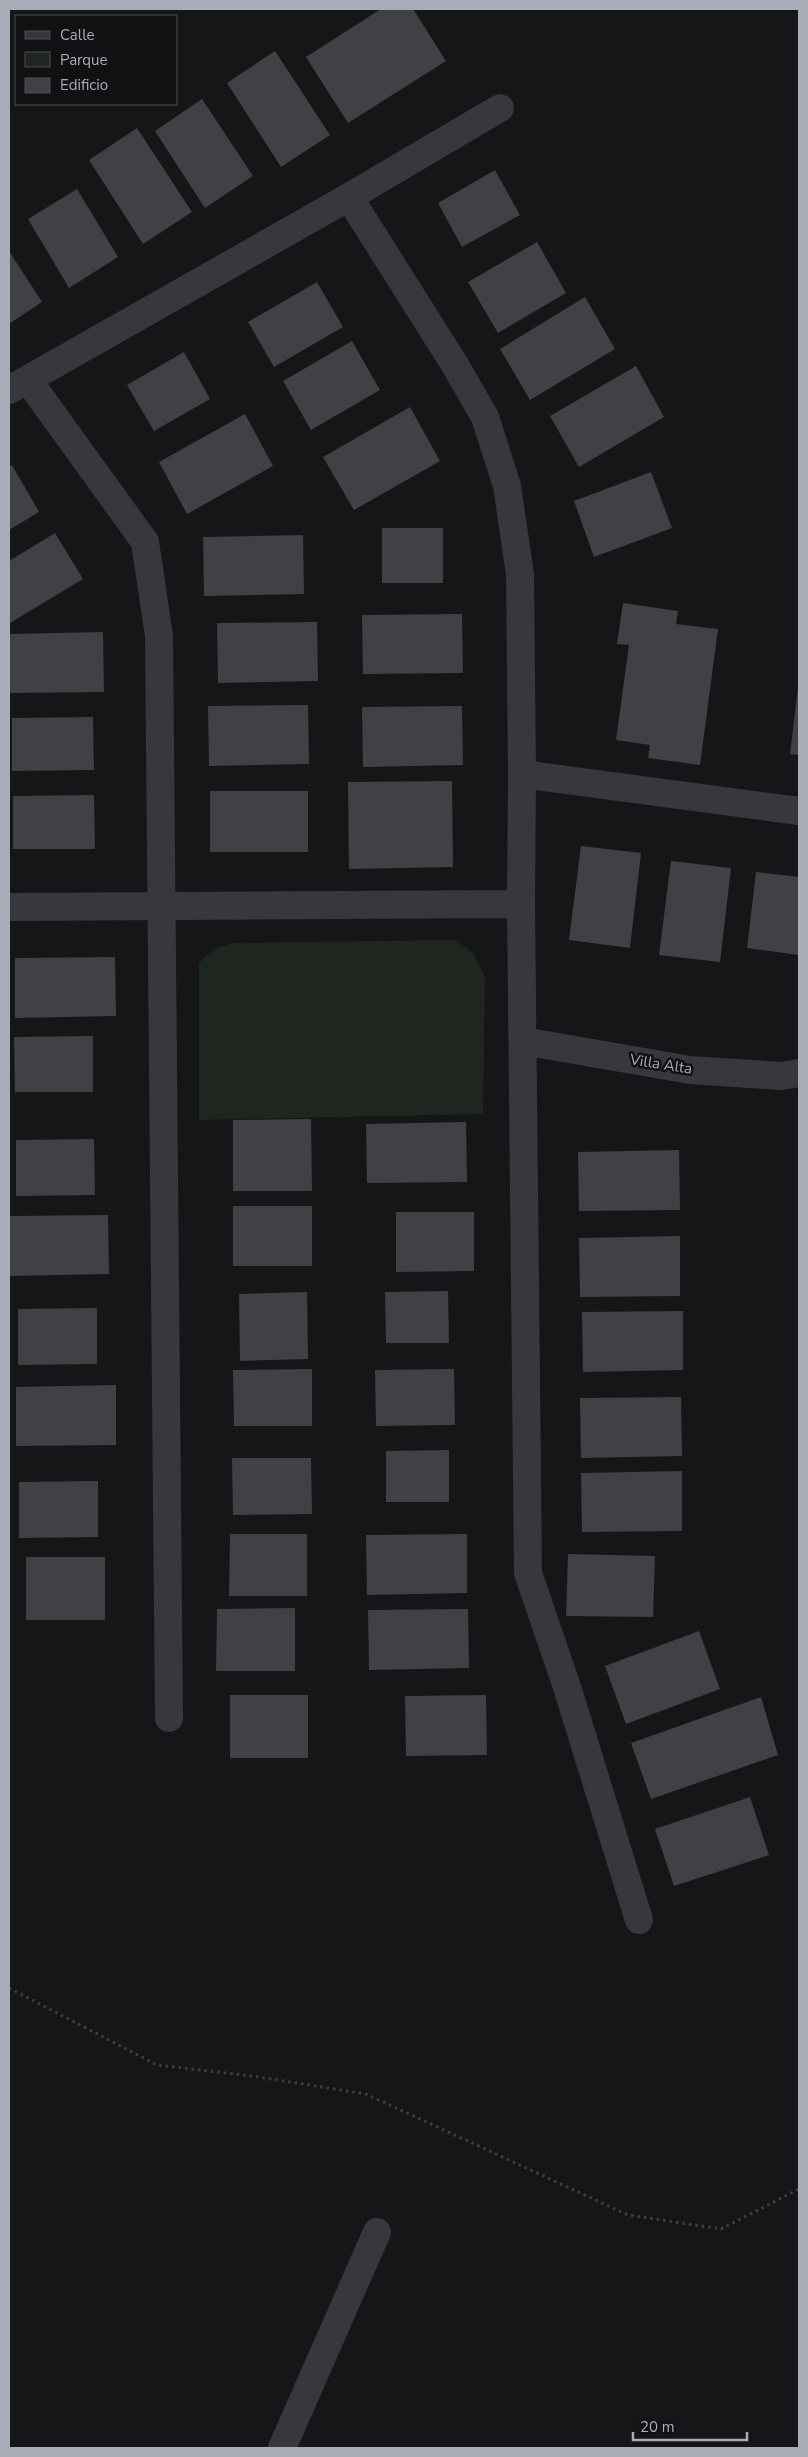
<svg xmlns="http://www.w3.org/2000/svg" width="808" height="2457" viewBox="0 0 808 2457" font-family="'Nunito Sans',sans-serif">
<rect width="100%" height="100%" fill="#161618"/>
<!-- green -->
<path fill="#1e261f" d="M456,940L474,954L485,977L483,1114L199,1120V963L214,949L233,943Z"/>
<!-- building -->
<path fill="#404145" d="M381,9H413L446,61L348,123L306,57Z
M275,51L330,135L281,167L227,83Z
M202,99L253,176L205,208L155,131Z
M137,128L192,212L143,244L89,160Z
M495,170L520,215L462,247L438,203Z
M77,189L118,257L69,288L28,219Z
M537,242L566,293L498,333L468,282Z
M9,251L42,302L9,324Z
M317,282L343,327L274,367L248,322Z
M585,297L615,349L530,400L500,349Z
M352,341L380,390L311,430L283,381Z
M184,352L210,399L154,431L127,385Z
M636,366L664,417L579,467L550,416Z
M410,407L440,461L354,510L323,457Z
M245,414L273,466L187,514L159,462Z
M12,465L39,512L9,530V467Z
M651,472L672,528L594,557L574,501Z
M382,528H443V583H382Z
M55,533L83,579L10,623L9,561Z
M303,535L304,594L204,596L203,537Z
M623,603L678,611L676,624L718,629L700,765L648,758L650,745L616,740L629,645L617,644Z
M462,614L463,673L363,674L362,615Z
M317,622L318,681L218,683L217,623Z
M103,632L104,692L9,693V634Z
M798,687H799V755L790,754Z
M308,705L309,764L209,766L208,706Z
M462,706L463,765L363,767L362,707Z
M93,717L94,770L12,771V718Z
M452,781L453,867L349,869L348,782Z
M210,791H308V852H210Z
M94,795L95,849H13V796Z
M581,846L641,853L630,948L569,940Z
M671,861L731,868L720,962L659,955Z
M756,872L799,877V955L747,948Z
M115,957L116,1016L15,1018V958Z
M93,1036V1092H15L14,1037Z
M311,1119L312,1191H233V1120Z
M466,1122L467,1182L367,1183L366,1124Z
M94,1139L95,1195L16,1196V1140Z
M679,1150L680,1210L579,1211L578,1152Z
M233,1206H312V1266H233Z
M396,1212H474V1271L396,1272Z
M108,1215L109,1274L9,1276V1216Z
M680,1236V1296L580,1297L579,1238Z
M448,1291L449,1343H386L385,1292Z
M307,1292L308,1359L240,1361L239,1294Z
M97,1308V1364L18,1365V1309Z
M683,1311V1370L583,1372L582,1312Z
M312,1369V1426H234L233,1370Z
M454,1369L455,1425L376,1426L375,1370Z
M116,1385V1445L16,1446V1387Z
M681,1397L682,1456L581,1458L580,1398Z
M449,1450V1502H386V1451Z
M232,1458H311L312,1514L233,1515Z
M682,1471V1531L582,1532L581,1473Z
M98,1481V1537L19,1538V1482Z
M230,1534H307V1596H229Z
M467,1534V1593L367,1595L366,1535Z
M568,1554L655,1556L653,1617L566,1616Z
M26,1557H105V1620H26Z
M295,1608V1671H216L217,1609Z
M468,1609L469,1668L369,1670L368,1610Z
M699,1631L720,1689L626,1724L605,1666Z
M230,1695H308V1758H230Z
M486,1695L487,1755L406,1756L405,1696Z
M761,1697L778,1755L651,1799L631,1743Z
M750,1797L769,1855L674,1886L655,1829Z"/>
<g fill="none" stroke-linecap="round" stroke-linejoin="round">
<!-- path -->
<path stroke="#3d3f44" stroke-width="3" stroke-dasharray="2.5 4" stroke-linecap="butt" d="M9,1988L157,2065L252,2076L366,2094L628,2215L721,2229L799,2189"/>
<!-- street -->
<path stroke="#37383d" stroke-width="28" d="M349,197L455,365L485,417L507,486L520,574L522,774L521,904L528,1573L567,1687L639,1920
M28,380L145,542L159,636L169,1718
M9,390L349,197L500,108
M522,774L799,811
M9,907L521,904
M523,1041L690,1070L781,1076L799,1073
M282,2448L377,2232"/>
</g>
<g text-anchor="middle" stroke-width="5" stroke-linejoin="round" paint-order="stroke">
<!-- street labels -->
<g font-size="15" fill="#a8adb8" stroke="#111113">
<text transform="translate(661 1064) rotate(9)" y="5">Villa Alta</text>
</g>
</g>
<!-- border -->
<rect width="808" height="2457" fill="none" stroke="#a8adb8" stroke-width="20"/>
<!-- legend -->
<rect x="15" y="15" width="162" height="90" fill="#111113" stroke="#4d4f55"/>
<rect x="25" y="31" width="25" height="8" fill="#37383d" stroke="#4d4f55"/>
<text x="60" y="40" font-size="15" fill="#a8adb8">Calle</text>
<rect x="25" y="52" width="25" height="15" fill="#1e261f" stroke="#4d4f55"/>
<text x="60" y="65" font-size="15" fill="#a8adb8">Parque</text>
<rect x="25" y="78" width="25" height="15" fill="#404145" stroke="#4d4f55"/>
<text x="60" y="90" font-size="15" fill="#a8adb8">Edificio</text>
<!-- scale -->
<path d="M633 2432v8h114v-8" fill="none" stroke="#a8adb8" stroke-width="2.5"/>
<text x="640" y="2432" font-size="15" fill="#a8adb8" stroke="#111113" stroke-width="4" paint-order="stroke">20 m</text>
</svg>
